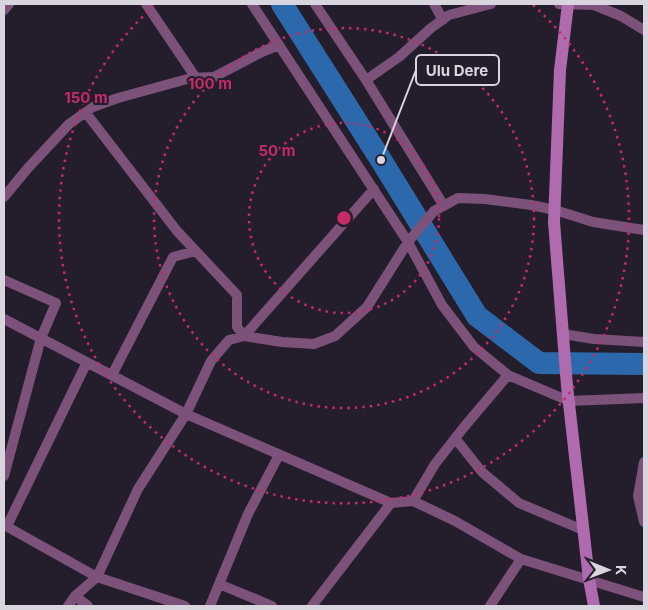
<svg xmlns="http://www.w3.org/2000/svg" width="648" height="610" viewBox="0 0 648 610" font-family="Inter,sans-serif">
<rect width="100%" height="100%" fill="#241e2c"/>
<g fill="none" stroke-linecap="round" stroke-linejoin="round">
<!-- river -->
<path stroke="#2c69ac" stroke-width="22" d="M282,4L381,160L477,316L539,363L644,364"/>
<!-- minor -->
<path stroke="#7c517a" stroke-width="10" d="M146,4L196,78
M252,4L408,242L442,305L474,347L508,375
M315,4L366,80L444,206
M434,4L443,20
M559,4L594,5L621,16L644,30
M4,10L9,4
M366,80L399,57L431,28L449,15L491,4
M86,113L177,231L237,295V327L244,336L374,189
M4,197L28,168L69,124L93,107L118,98L191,78L214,77L264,51L279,45
M4,280L56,303L41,338L4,476
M4,319L186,414L391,503L413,501L455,521L521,559
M563,334L594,339L644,342
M112,375L173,257L196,251
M455,438L482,472L519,503L583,530
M644,462L638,496L644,522
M413,501L435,464L464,427L508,375L569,401L644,398
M4,525L97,577L185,606
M7,526L87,362
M219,584L272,606
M75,596L88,606
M68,606L75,596L97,577L138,489L186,414L211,361L229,340L244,336L282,342L314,344L335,336L367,307L408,242L434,211L458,198L485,199L531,205L555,210L593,222L644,230
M210,606L248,514L279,455
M312,606L391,503
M490,606L521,559L644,597"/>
<!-- secondary -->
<path stroke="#b06bae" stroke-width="12" d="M568,4L560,70L554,222L567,386L589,579L594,606"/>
</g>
<!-- distance rings -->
<g fill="none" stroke="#c42b68" stroke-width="2.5" stroke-dasharray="2.5 5">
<circle cx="344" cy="218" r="95"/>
<circle cx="344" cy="218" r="190"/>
<path d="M533 5A285 285 0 1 1 155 5"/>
</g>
<circle cx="344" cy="218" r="8" fill="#c42b68" stroke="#241e2c" stroke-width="2.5"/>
<g font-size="15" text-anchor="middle" font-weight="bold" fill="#c42b68" stroke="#241e2c" stroke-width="4" stroke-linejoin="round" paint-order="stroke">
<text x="210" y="89">100 m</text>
<text x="86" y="103">150 m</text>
<text x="277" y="156">50 m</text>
</g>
<!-- callouts -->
<path fill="none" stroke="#d9d5df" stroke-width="2" d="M381 160L416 70"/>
<circle fill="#d9d5df" stroke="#241e2c" stroke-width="2" cx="381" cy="160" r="5"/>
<rect fill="#241e2c" stroke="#d9d5df" stroke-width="2" x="416" y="55" width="83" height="30" rx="5"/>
<g font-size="15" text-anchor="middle" font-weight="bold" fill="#d9d5df">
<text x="457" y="76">Ulu Dere</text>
</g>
<!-- border -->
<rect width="648" height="610" fill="none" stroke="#d9d5df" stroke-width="10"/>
<!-- north arrow -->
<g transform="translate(608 570) rotate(91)" stroke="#241e2c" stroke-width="4" paint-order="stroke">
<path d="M0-4L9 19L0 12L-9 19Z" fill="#d9d5df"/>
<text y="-8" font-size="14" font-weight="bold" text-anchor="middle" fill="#d9d5df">K</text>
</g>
</svg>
